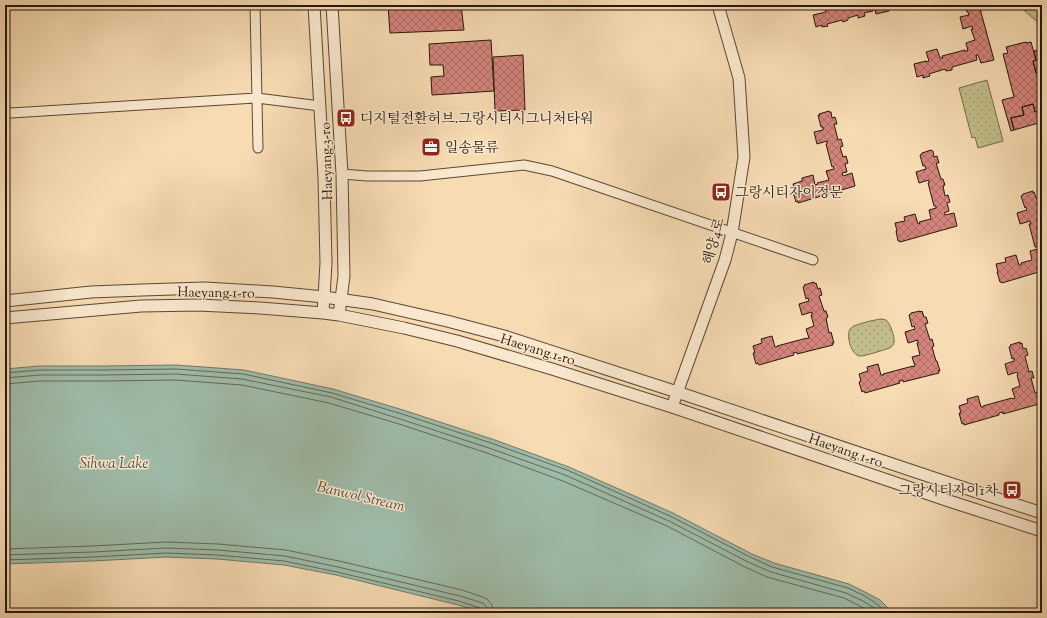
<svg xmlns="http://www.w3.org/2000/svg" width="1047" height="618" viewBox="0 0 1047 618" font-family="'Sorts Mill Goudy','Noto Serif KR',serif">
<defs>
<pattern id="green-dots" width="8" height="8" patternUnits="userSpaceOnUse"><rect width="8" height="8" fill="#c2be89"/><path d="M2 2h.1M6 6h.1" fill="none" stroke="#a7a375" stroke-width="1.8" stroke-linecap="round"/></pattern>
<pattern id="building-cross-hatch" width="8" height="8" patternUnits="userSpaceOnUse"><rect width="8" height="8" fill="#d4847c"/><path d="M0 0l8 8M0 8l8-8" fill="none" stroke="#ac6b64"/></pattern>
</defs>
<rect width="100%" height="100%" fill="#f7dbb3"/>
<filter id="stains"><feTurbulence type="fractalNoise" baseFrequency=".005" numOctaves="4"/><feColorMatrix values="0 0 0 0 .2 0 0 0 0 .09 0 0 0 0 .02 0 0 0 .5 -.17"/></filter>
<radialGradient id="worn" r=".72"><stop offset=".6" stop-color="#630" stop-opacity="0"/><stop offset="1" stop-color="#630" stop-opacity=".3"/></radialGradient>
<!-- green -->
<path fill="url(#green-dots)" stroke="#746a4a" d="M1018,5H1042V26Z
M987,80L1003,141L978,148L975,137L972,138L959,88Z
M881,319L886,320C890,323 895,337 894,342C894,345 892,346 890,348C883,350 866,356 860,356C851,356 845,333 851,328C855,324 874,320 881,319Z"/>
<!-- water -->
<path fill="#9ebba8" stroke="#6e7969" d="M176,365L244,370L333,389L403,410L492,439L569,467L673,513L752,554L774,563L849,584L867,593L880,600L893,613H484L458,605L336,575L284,565L217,559L166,557L93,561L5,564V369L39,366H103Z"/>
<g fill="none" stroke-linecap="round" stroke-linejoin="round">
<!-- shore -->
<path stroke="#62685a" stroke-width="1" d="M5,373L40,370H103L176,369L243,374L332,393L402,414L491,443L567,470L672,517L750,557L772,567L848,588L865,596L877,604L887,613
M5,378L40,375H103L176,374L242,379L331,397L400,419L489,448L565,475L669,521L748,562L771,572L846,593L863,601L874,608L880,613
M5,384L40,381H103L175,380L242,385L329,403L399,424L487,453L563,481L667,526L745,567L767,577L844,598L860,606L871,613
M5,549L92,546L166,542L218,544L286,550L339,561L462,590L483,597L487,599L492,605L493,613
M5,555L93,552L166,548L218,550L285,556L338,567L460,596L483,603L487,608V613
M5,560L93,557L166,553L217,555L284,561L337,572L459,601L480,608L482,610V613"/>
</g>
<!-- building -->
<path fill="url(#building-cross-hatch)" stroke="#27160b" d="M388,5H461L464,30L390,33Z
M824,5H836L837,9L849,5H887L889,11L876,14L874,5L871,6L873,11L864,13L865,16L858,18V15L848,18V20L843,22L842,20L827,24L828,26L822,27V25L816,27L813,15L826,12Z
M965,5H979L994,60L981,63L978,55H976L977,60L952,67V70L946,71L945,69L929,74L930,76L923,78V75L917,77L914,64L926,61V62L929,61L926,52L937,49L940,58H943L942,56L965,50V51H968L966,43L975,40L971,29H973L972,26L963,29L960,17L969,15L968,12H967Z
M491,40L494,91L432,95L431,77L444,76L443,65H430L429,44Z
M1026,42V43L1031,42L1036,60L1033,61L1036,73L1042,71V110L1035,112L1033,104L1022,107L1024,115L1011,118L1014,130L1011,131L1002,100L1014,97L1003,54L1008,53L1006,47Z
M1041,47H1042V71L1036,73L1033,61L1036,60L1034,51L1041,49Z
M523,55L525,110L495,111L493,57Z
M1033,104L1035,112L1042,110V122L1014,130L1011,118L1024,115L1022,107Z
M829,111V112H831L832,118L835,117L837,124H834L838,140L841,139L843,146L840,147L843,157L846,156L848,163L845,164L847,172L842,173L843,176L852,173L855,186L798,203V201L796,202L793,192L795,191L793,184L802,181V178L813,175L815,185L818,184L817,183L829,180L826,171L834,169L833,166L832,167L826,144H827V141L817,144L814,132L823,130V127H821L818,115H820L819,114Z
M931,150L932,151H933L934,157L937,156L939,163H936L941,179H943L945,185L943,186L945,196L948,195L950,202L947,203L949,211L944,213L945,215L954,213L957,226L900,242V241H898L896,231H897L895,223L905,221L904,217L915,214L918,224L920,223L919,222L931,219L929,210L936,208V206H934L928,183H929V180L919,183L916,172L926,169L925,166H923L920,155L922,154V153Z
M1033,191V193L1034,192L1036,198L1038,197L1040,204L1038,205L1042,220V271L1002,283L1001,282H1000L997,272H998L996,264L1006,262L1005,258L1016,255L1019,265H1021V263L1032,260L1030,251L1038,249L1037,247H1035L1029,224H1031L1030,221L1020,224L1017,213L1027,210L1026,207L1025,208L1021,196L1023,195V194Z
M814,282L815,284L816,283L818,289L820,288L822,295L819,296L824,311H826L828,317L826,318L829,333L831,332L834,343H832L833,345L797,354V352L793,353L794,355L759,365L758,363L756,364L753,353H755L753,346L762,343L761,339L772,336L775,347H777V346L807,338V339L809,338L806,329L814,326L811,315H812V312L802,315L799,304L809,301L808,298L806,299L803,287L805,286L804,285Z
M920,311L921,312L922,311L924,317H926L928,323L925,324L930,340L932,339L934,346L932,347L936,361H937L940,371H938L939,373L903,382V380L899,381L900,383L865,393L864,391L862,392L859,382L861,381L859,374L868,371L867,367L878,364L881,375H884L883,374L913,366V367L915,366L912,357L920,355L917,343H918V340L908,343L905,332L915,329L914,326L912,327L909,315L911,314V313Z
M1020,342V344L1022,343L1023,349L1026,348L1028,355L1025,356L1029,372L1032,371L1034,378H1031L1035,393L1037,392L1039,403H1038L1039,404L1003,414V412L999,413V415L964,425V423L962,424L959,413H961L959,406L968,403L967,399L978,396L981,407H983V406L1012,398L1013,399L1015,398L1012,389L1020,386L1017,375H1018L1017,372L1008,375L1005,364L1014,361V358L1012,359L1009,347L1011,346L1010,345Z"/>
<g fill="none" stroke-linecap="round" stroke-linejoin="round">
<!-- minor casing -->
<g stroke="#5b4735" stroke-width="11">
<path id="minor" d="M255,5L258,148
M5,111L11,113L257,98L320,106
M342,174L367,176H420L524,165L552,171L813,260"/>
</g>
<!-- tertiary casing -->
<g stroke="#5b4735" stroke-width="13">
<path id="tertiary" d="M314,5L324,178L326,263L323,313
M332,5L342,174L344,276L339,315
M5,301L91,292L142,290L205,288L273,292L324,297L373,304L447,321L504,336L677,392L949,483L1042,513
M5,318L141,306L198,305L260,308L323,313L339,315L404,328L457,341L552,369L672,407L952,502L1042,531
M672,407L725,260L732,233L744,157L739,78L718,5"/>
</g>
<!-- minor -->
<use href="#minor" stroke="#fae8ce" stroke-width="9"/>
<!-- tertiary -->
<use href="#tertiary" stroke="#fae8ce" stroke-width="11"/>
</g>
<!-- icons -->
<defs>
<g id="bus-square" transform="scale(1)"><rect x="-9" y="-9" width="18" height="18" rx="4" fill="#8f2418" stroke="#fae8ce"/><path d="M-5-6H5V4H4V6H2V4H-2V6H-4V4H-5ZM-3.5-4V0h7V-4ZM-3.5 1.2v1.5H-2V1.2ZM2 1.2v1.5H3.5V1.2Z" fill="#fff"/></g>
<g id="office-square" transform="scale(1)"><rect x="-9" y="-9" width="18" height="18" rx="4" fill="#8f2418" stroke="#fae8ce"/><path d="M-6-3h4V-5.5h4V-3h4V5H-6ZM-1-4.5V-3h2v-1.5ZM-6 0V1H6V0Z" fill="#fff"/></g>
</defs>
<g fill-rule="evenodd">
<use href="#bus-square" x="346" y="118"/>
<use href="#office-square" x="431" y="147"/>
<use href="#bus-square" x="721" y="192"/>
<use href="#bus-square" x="1012" y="490"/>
</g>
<g text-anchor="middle" stroke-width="3" stroke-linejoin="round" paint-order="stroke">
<!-- poi labels -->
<g font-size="14" fill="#27160b" stroke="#fae8ce" text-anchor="start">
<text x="360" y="123">디지털전환허브.그랑시티시그니처타워</text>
<text x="445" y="152">일송물류</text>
<text x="735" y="197">그랑시티자이정문</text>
<text x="998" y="495" text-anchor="end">그랑시티자이1차</text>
</g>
<!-- street labels -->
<g font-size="14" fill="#27160b" stroke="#fae8ce">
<text transform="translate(326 161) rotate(-92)" y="5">Haeyang 3-ro</text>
<text transform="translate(713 241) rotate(-75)" y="5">해양4로</text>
<text transform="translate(216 292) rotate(1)" y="5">Haeyang 1-ro</text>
<text transform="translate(538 349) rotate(17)" y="5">Haeyang 1-ro</text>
<text transform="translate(846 450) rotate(19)" y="5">Haeyang 1-ro</text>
</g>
<!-- water labels -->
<g font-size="15" font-style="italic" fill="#515042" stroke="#fae8ce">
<text x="114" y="468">Sihwa Lake</text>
<text transform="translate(361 496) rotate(13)" y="5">Banwol Stream</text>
</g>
</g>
<!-- margin -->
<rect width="1047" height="618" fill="none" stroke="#f7dbb3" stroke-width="20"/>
<rect x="6" y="6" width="1035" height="606" fill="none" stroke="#27160b" stroke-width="2"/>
<rect x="10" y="10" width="1027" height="598" fill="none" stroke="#27160b"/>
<rect width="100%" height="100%" filter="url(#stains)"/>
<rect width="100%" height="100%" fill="url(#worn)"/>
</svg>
